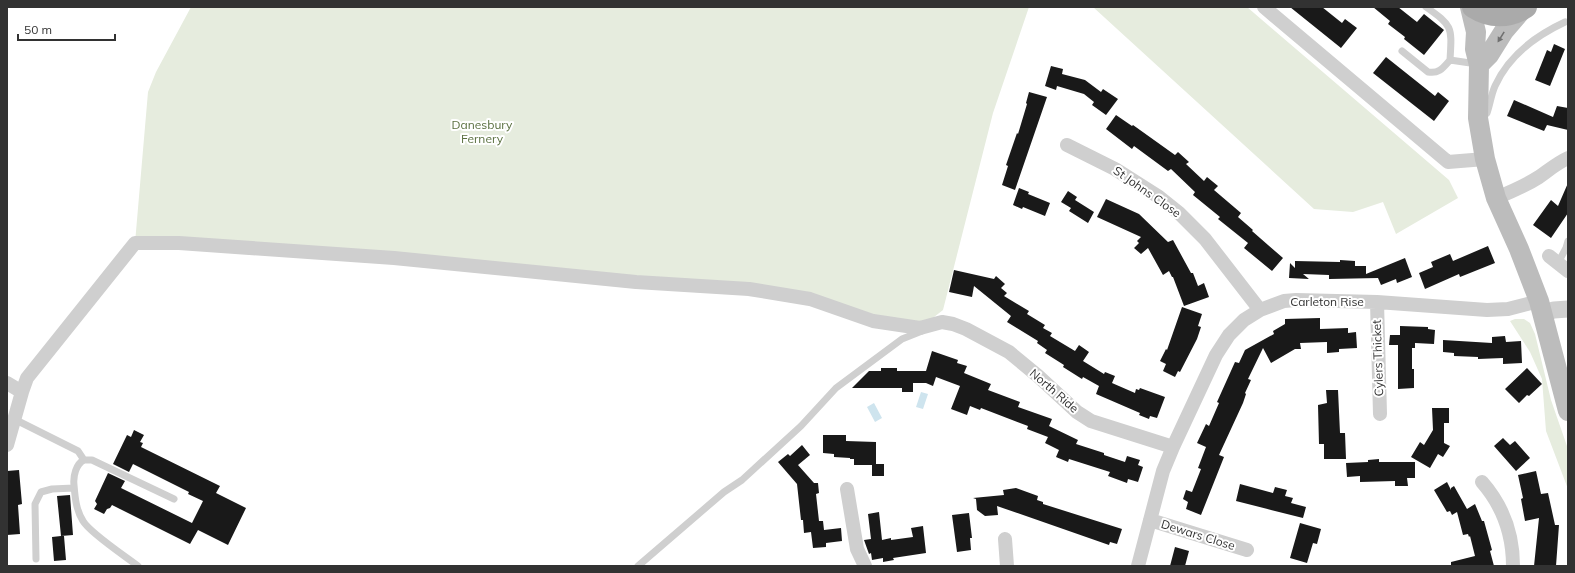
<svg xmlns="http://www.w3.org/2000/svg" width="1575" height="573" viewBox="0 0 1575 573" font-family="Mulish,sans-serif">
<rect width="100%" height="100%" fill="#fff"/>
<!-- green -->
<path fill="#e6ecde" d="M191,7H1029L993,113L943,310L920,328L810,299L135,243L148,92L156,72Z
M1093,7H1247L1449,180L1458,198L1396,234L1383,202L1353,212L1314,209Z
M1515,319H1524L1530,323L1535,334L1551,400L1568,449V489L1546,431L1542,379L1530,352L1510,321Z"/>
<!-- water -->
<path fill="#cee4ee" d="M921,392L928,394L923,409L916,407Z
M874,403L882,418L875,422L867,407Z"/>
<!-- building -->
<path fill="#191919" d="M1290,7H1322L1342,23L1345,19L1357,28L1341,48Z
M1373,7H1398L1417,22L1424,14L1444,30L1424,55L1404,39L1405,37L1388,24L1390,21Z
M1554,44L1565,49L1550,86L1535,80L1547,50L1551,52Z
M1386,57L1435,96L1438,92L1449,101L1434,121L1373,73Z
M1051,66L1063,69L1062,74L1085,80L1101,92L1103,89L1118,99L1106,115L1092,105L1094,102L1084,94L1057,86L1056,90L1045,86Z
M1029,92L1047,97L1015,190L1002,185L1008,166L1006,165L1017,133L1018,134L1027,104L1026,103Z
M1514,100L1553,117L1557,106L1568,108V130L1547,125L1544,131L1507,116Z
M1116,115L1132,126L1133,125L1175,155L1178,152L1189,162L1186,164L1204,181L1207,177L1218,186L1214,190L1241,213L1238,217L1253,230L1252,231L1283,258L1272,271L1244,248L1248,243L1218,219L1220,217L1193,195L1195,192L1171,169L1168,171L1134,146L1132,149L1106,129Z
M1568,183V213L1551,238L1533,225L1551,200L1558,206Z
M1019,188L1029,192L1028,194L1050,203L1045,216L1023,207L1022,209L1013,205Z
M1068,191L1077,197L1075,200L1094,212L1088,223L1069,211L1071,208L1061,202Z
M1106,199L1139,214L1168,242L1173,240L1191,273H1193L1198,286L1204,283L1209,297L1184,306L1173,277H1172L1169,271L1163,275L1148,248L1141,254L1134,248L1139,243L1137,241L1141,237L1097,217Z
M1488,246L1495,263L1460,277L1459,274L1425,289L1419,273L1433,267L1431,262L1450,254L1453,261Z
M1405,258L1412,277L1397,283L1396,279L1381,285L1378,278L1329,279V275L1303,274L1309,279L1289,278L1290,263L1295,268V261L1340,262V260L1355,261V266H1366V274Z
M954,270L994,279L996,276L1005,284L1001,288L1007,293L1004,296L1029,311L1027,314L1045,325L1043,328L1052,333L1050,336L1075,351L1079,345L1089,352L1083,361L1104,374L1105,372L1115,376L1112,383L1135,393L1136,389L1139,390L1140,388L1165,397L1157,418L1150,416L1149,419L1139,415L1140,413L1096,394L1099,386L1083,377L1082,379L1063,367L1064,365L1045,353L1047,350L1037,343L1038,341L1007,322L1011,316L974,286L972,297L949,292Z
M1182,307L1202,314L1198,326L1201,327L1197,339L1180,372L1178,371L1175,377L1163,371L1166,364L1160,361L1166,349L1167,350Z
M1320,318V329L1348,328V333L1356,332L1357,348L1339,349V352L1327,353V342L1300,343L1301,349H1295L1271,363L1263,348L1248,379L1251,380L1245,393L1246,394L1243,403L1219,455L1224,457L1201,515L1186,509L1188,502L1183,499L1186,490L1192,492L1201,469L1198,468L1206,447L1197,443L1206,424L1209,426L1219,403L1217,402L1235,362L1239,363L1245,350L1274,334L1273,331L1285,324V319Z
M1400,326L1428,327V329L1435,330L1434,344L1415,343V348H1412V369H1414V388L1398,389V345H1389L1390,335H1400Z
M1505,336L1506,342L1521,341L1522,363L1503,364V358L1478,359V357L1454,356V353L1443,352V340L1492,343V337Z
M932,351L958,360L957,363L967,366L964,373L991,384L988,390L1020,402L1018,407L1052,419L1049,426L1078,440L1076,444L1104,453V455L1125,462L1127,456L1140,460L1138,465L1143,467L1138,482L1128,479L1127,483L1108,476L1110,472L1069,459L1068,462L1056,457L1059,450L1045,443L1048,437L1027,429L1028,426L981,408L980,410L970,406L967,415L951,409L960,386L936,377L933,386L926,383H913V392H902V388H852L869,371H881V368H897V371H926Z
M1527,368L1542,384L1529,396L1527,395L1519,403L1505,389Z
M1326,390H1338L1340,433H1345L1346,459H1324V444H1319L1318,405L1327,403Z
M1432,408H1449V423H1444V443L1450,446L1443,457L1438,454L1430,468L1411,457L1420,442L1424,445L1433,430Z
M134,430L144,435L140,442L143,443L141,447L220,486L216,493L246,508L228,545L198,530L190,544L112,505L110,508L107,509L104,514L94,509L97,504L95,501L108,473L125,481L121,488L192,523L203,501L188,494L189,492L133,464L129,472L113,464L127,435L131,437Z
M823,435H846V441L876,442V464H884V476H872V465H854V459H850V458L834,457V454L823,453Z
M1503,438L1510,445L1515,441L1530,458L1516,471L1494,446Z
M802,445L810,455L798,465L814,483H818L819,493L816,494L819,521H823L824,530L841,528L842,541L826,543V547L813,548L811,532L804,533L803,520H801L797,484L778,462L788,454L790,456Z
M1379,459V462H1415V478H1407L1408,486H1395V481L1360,482V476L1347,477L1346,463L1368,462V460Z
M19,470L22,504L18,505L20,534L7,535V506L8,505L7,471Z
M1536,471L1541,494L1548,493L1555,525H1559L1556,566H1534L1539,518L1525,521L1521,499L1523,498L1518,475Z
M1447,482L1451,490V488L1454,486L1467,509L1475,504L1482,521H1484L1492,550L1490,551L1494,566H1451V562L1475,556L1470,536L1469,537L1468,534L1463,535L1457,512L1452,515L1450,511L1447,512L1434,490Z
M1240,484L1273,493L1275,487L1287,490L1285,496L1293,498L1291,503L1306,507L1303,518L1236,501Z
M1016,488L1038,496L1037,500L1043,502V504L1122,529L1117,544L1110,542L1109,545L997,506L998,515L985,516L977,510L976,499L973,498L1004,495L1003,490Z
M70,495L73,535L61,536H64L66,560L54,561L52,537L61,536L57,496Z
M879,512L882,540L891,538V540L913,537L911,528L923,526L926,553L893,558L894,560L883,562V558L872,560L871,553L869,554L864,540L871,539L868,514Z
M969,513L972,538H970L971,550L957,552L952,515Z
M1300,523L1321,529L1317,544L1313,543L1307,563L1290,558Z
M1175,547L1189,551L1185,566H1170Z"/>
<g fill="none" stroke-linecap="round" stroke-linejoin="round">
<!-- service -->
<path stroke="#cfcfcf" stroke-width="7" d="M1426,7C1453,26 1452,27 1450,60L1477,64
M1402,51L1428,72C1439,74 1443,68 1450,60
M1484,116L1487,113C1490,105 1491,95 1495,86C1509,55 1535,36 1565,22
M1558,263L1566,248L1568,241
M14,419L78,451L84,460
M36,559L35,504L41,492L52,489L74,488
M138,566C125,556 90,533 83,521C76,510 75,497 74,485C73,476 76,464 84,460H92L174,499
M638,566L724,492L742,480L801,426L836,388L902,339L922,331"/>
<!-- minor -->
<path stroke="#cfcfcf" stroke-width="14" d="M1264,7L1448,162L1485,159
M1067,145L1115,169L1159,197L1179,213L1205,239L1260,310
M1496,198C1511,192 1525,186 1539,177C1549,170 1557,163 1568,158
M1549,256L1568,271
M1377,302L1380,414
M7,383L22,392
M7,445L22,392L27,378L135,243H179L394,258L636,282L749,289L810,299L873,321L920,328L942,322L953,324L966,329L1009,352L1038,376L1077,412L1091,421L1173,447
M1482,482C1503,506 1513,535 1513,566
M847,489L857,549L865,566
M1150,520L1247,550
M1005,539L1007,566
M1138,566L1163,471L1173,447L1216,355L1229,335L1244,320L1260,310L1284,301L1296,300L1377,302L1487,310L1508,309L1539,301"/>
<!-- tertiary -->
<path stroke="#cfcfcf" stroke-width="17" d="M1543,313L1554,310L1568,309"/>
<!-- secondary -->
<path stroke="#bcbcbc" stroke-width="20" d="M1470,7L1476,32L1475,49L1479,65L1478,118L1485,159L1496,198L1519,249L1539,301L1568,411
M1479,65L1489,55L1504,31L1522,10"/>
<!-- primary -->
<path stroke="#aaa" stroke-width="22" d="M1473,7C1490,18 1509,18 1526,7"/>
</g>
<!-- one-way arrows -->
<defs><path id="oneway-solid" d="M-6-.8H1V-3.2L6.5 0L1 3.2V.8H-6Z"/></defs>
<use fill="#707070" href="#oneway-solid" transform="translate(1501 37) rotate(122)"/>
<g text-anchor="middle" stroke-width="4" stroke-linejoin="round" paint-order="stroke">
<!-- park labels -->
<g font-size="12" fill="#596f3f" stroke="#fff">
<text x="482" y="129">Danesbury<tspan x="482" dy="14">Fernery</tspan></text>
</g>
<!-- street labels -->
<g font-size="12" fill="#323232" stroke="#fff">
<text transform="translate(1147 192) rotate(35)" y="4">St Johns Close</text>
<text x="1327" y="306">Carleton Rise</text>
<text transform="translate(1378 358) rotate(-92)" y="4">Cylers Thicket</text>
<text transform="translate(1054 391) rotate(41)" y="4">North Ride</text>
<text transform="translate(1198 535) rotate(17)" y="4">Dewars Close</text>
</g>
</g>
<!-- border -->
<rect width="1575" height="573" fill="none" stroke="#323232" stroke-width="16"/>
<!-- scale -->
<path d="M18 34v6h97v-6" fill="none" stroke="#323232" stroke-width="2"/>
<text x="24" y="34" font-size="12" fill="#323232" stroke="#ffffff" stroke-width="3" paint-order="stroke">50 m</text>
</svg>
